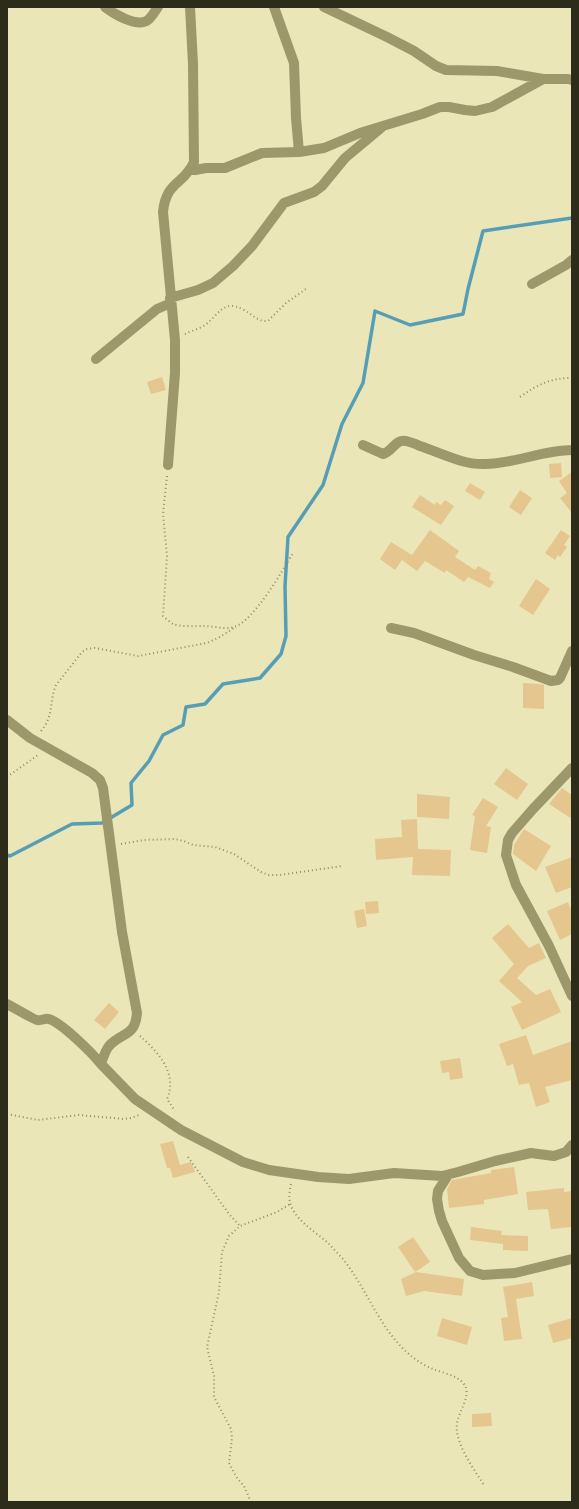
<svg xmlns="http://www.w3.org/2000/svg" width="579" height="1509" viewBox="0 0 579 1509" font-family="Spectral,serif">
<rect width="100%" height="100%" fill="#ebe6b8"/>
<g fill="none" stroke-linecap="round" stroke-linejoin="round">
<!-- stream -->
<path stroke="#569db6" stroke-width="3.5" d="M7,855L10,856L72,824L102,823L132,805L131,783L149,761L163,735L183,725L186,707L205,704L223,684L260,678L281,654L286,636L285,586L288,537L323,485L342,424L363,383L375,311L410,325L463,314L468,289L483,231L572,218"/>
</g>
<!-- building -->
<path fill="#e4c68e" d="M162,377L166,390L151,394L147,382Z
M561,463L562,477L550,478L549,464Z
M572,472V513L560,498L567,493L559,481Z
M470,483L485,492L480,500L465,491Z
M520,490L532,498L521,515L509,507Z
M420,495L435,505L436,502L441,505L445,500L454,506L441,525L412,507Z
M430,530L459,551L455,557L475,570L478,566L491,573L489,579L494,582L490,588L468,577L464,582L446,570L445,573L425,561L417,571L402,560L395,570L380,559L391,542L412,555Z
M561,530L570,536L564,545L567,547L560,557L558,555L555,560L545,553Z
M536,579L550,589L533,615L519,606Z
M523,683L539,684L544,685V709L523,708Z
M506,768L528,784L517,800L494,784Z
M562,788L572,795V819L549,804Z
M417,794L450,797L449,819L417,817Z
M483,798L498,807L486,826L491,827L487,853L470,850L475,816L472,815Z
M417,819L418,849L451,850L450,876L412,875L413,857L376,860L375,839L402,837L401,820Z
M524,829L551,846L536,871L513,854L514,845Z
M572,857V887L556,893L545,867Z
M378,901L379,913L366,914L365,902Z
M568,902L572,912V934L560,940L547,911Z
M364,909L367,926L357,928L354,911Z
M508,924L529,948L539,943L546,958L528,966L517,978L536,995L550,989L561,1012L522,1030L511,1007L522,1002L499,981L514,964L492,938Z
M109,1003L119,1012L105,1029L94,1020Z
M526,1035L533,1055L572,1041V1080L545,1087L550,1102L536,1107L529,1083L519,1085L513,1064L507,1066L499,1044Z
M460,1058L463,1078L450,1080L449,1072L442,1073L440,1061Z
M173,1141L180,1165L191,1162L195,1172L173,1178L170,1168H167L160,1144Z
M514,1167L518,1194L484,1200V1204L449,1208L447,1189L452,1180L491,1173V1170Z
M564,1188V1192L572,1191V1227L551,1229L548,1209L528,1210L526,1192Z
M471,1227L502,1231L501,1235L528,1236V1251L503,1250V1244L470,1240Z
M413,1237L430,1262L415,1272L398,1247Z
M416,1272L464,1279L462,1296L424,1291L406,1296L401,1279Z
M532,1282L534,1296L516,1299L522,1339L504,1341L501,1318L508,1317L503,1287Z
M442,1318L472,1327L467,1345L437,1336Z
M572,1318V1338L553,1343L548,1325Z
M491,1413L492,1426L472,1427V1414Z"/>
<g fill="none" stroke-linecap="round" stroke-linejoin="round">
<!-- path -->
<path stroke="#908c6c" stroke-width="2" stroke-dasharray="1 3" stroke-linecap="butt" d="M185,334C191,331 199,329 205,325C218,316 223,298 244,310C252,314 258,322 268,321L286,303L306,289
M520,397C537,385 550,378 572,378
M167,476L163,514L167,556L163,616C166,619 170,622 173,624C182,627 195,626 204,626C214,626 225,630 234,627C253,622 283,570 293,553
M41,731C54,716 49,702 56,685L82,652L87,649L95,648L138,656L207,643L218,638L234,628
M7,777L38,755
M121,844L144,840L175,839L184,841L193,845L215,847L234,854L261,872L269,875H280L342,866
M140,1036C158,1052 178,1073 167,1099L175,1111
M7,1114L38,1120L79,1115L124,1119L131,1118L139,1115
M188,1157L229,1214L240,1226
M291,1184C289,1193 288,1202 293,1210C301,1224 317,1233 328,1243C333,1248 338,1254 343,1259C367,1289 380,1330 410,1355C417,1361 425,1366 433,1369C443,1373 456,1375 463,1383C473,1393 459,1411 457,1423C454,1443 474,1469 484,1485
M251,1502L244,1486L237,1478L229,1463L232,1438L231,1429L214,1397V1376L207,1347L219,1292L222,1252L229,1236L240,1226L277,1212L290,1204"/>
<!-- street -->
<path stroke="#9d986b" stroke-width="10" d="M105,7C114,14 137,28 148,20C152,17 155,11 158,7
M274,7L294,63L296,118L299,152
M324,7L387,37L414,51L436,66L446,70L497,71L543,79H568L572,80
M191,170H195L206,168H225L262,153L299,152L324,148L360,133L422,114L440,107H449L465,110L475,111L492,107L543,79
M532,284L566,265L572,260
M170,298L198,290L213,283L233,266L252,246L284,203L314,192L322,186L345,158L381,128
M96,359L157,309L171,303
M363,445L383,454C392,452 395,439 406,441C410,442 416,444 420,446C441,453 463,465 485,464C514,464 543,450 572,450
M168,465L175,373V340L163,212C166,181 184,185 194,162L193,64L190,7
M391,628L414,633L474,655L513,667L551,681L558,680L560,678L572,651
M7,720L30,738L92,773L100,780L103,788L122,932L137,1013C135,1037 122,1032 109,1046C105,1051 103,1058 101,1064L135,1099L181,1130L243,1162L269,1170L318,1177L349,1179L394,1173L442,1176L458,1172L495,1161L531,1153L554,1156L566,1152L572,1145
M572,768L533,809L512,833L508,840L506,855L516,885L549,946L572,996
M7,1004C9,1005 35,1020 37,1020C41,1021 45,1018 49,1019C62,1023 92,1053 101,1064
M448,1175L438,1191L437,1199L439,1211L442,1221L459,1258L470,1271L483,1275L515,1273L572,1259"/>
</g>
<!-- border -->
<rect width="579" height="1509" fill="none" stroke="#2d2b19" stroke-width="16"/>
</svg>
